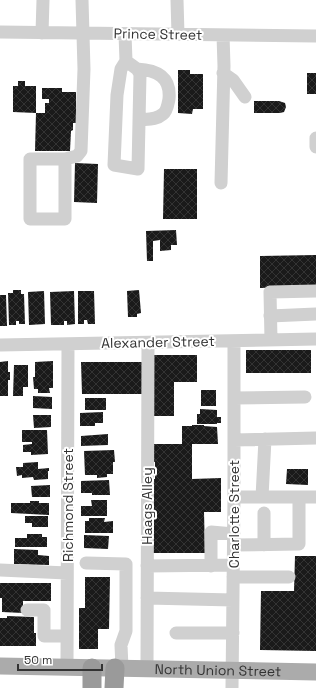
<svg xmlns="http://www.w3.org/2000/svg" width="316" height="688" viewBox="0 0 316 688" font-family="'Space Grotesk',sans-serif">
<defs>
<pattern id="building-cross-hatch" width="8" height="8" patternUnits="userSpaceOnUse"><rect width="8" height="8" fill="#1a1a1a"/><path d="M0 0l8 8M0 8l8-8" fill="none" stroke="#333"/></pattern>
</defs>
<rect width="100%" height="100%" fill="#fff"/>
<!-- building -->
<path fill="url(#building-cross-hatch)" d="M178,70H190V74H203V109H193L192,114L178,113Z
M307,73H316V94H307Z
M18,81H25V86H36V113L13,112V86H18Z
M42,88H62V92H76V123H73V130L71,131L70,151H35L36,113H45V103H49V99H42Z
M254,101H279L285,103L286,107L284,112L280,113H254Z
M75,163L98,164L97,203L74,202Z
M164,169H197V219H163Z
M176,230L177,245H171V250L160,251V240L153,241V261H147L146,231Z
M316,255V287L260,288V256Z
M13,290H21V294H24L25,324H19V321H16V325H9L8,293H13Z
M139,290L141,313L137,314V317H128L127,291Z
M44,291L45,324L29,325L28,292Z
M74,291L75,324L67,325V321H64V325H51L50,292Z
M78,291H94L95,324H88L87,320H84V324H78Z
M0,295H6L7,326H0Z
M246,350H311V373H246Z
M150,355H197V382H174V416H149Z
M8,361V372H10V380H8V396H0V362Z
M53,361V388H49L50,393H38V389H34L33,377H35V362Z
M81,362H143L144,394H82Z
M14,365H28V387H23V396H13Z
M201,390H216V406H201Z
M33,396L52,397V409L33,408Z
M85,398H106V410H85Z
M200,409L217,410V417H221V423H217V424H197V414H200Z
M103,412V423H95V426H80V413Z
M33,415H51V427L34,428Z
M192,425H204V426L217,427L218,444H192V479L221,478V512H204L205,553H149V479H155V462H150V444H182V426H192Z
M22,430H47L48,454L31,455V452H23V445L32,444V442H22Z
M108,434V445L81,446V436Z
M114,450L115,462H113V474H107V477L97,478V475H85L84,451Z
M38,462V469L49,468V471H48V479L34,480L33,477L22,478V475L17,476L16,467H23V463Z
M287,469H308V485L286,484Z
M109,480L110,495H92V493H81V481Z
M50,485V497H32L31,486Z
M91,500H107V516H81V506H92Z
M30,501H39V503H49V515L11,513V503H30Z
M25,516H48V527H32V523H25Z
M89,518H105L104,522L113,521V533H85V521H89Z
M27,534H42V537H47V547H15V538H27Z
M84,535L109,536L108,549L84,548Z
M14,549L38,550V555L49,556V565L14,564Z
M295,556H316V651L260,650L261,591H294Z
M85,577H110L109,629H98V649H79V608H85Z
M0,583H51V601H23V613L2,612V598H0Z
M7,616L34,617V633H36V646H0V618H7Z"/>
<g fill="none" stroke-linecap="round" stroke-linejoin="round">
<!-- minor -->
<path stroke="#d0d0d0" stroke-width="13" d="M177,0L178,34
M0,32L316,36
M42,33L43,0
M125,34L126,61L121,69L117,95L114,165L138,169L140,74L137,69L126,61
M137,69C157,70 171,77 169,99C168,104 167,111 163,114C156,120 148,119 139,120
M223,73L233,80L245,97
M316,138V147
M65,159V219H30V159H65L77,156L81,151L84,69L82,0
M221,183L224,66L223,35
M270,316L316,314
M271,340L270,292L316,291
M0,345L316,339
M234,398L305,397
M234,440L316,438
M234,497H316
M262,497L265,439
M264,513V545
M234,545L299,544V497
M86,563L126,564V631L121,645L122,668
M147,566L233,565
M211,566V532L234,534
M0,570L67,573
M233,577H289
M147,598L233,600
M27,610H44V636H67
M176,633H233
M67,667L68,344
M147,669L148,343
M232,688L234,497V341"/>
<!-- major -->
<path stroke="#ababab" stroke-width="17" id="s1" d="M0,666L316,672"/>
<!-- highway -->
<path stroke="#9a9a9a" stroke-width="19" d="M92,688V668
M114,688L115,668"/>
</g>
<g text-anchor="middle" stroke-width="4" stroke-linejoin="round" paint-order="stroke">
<!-- street labels -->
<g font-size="14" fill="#333" stroke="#fff">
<text transform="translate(158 34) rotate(1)" y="5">Prince Street</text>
<text transform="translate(158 342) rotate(-1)" y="5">Alexander Street</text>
<text transform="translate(68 505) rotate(-90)" y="5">Richmond Street</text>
<text transform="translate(147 506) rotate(-90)" y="5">Haags Alley</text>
<text transform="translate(234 514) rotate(-90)" y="5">Charlotte Street</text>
<text dy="5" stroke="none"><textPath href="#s1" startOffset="218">North Union Street</textPath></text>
</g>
</g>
<!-- scale -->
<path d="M18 664v6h84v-6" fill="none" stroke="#333333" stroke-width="2"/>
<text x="24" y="664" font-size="12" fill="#333333" stroke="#ffffff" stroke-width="3" paint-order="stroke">50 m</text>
</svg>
